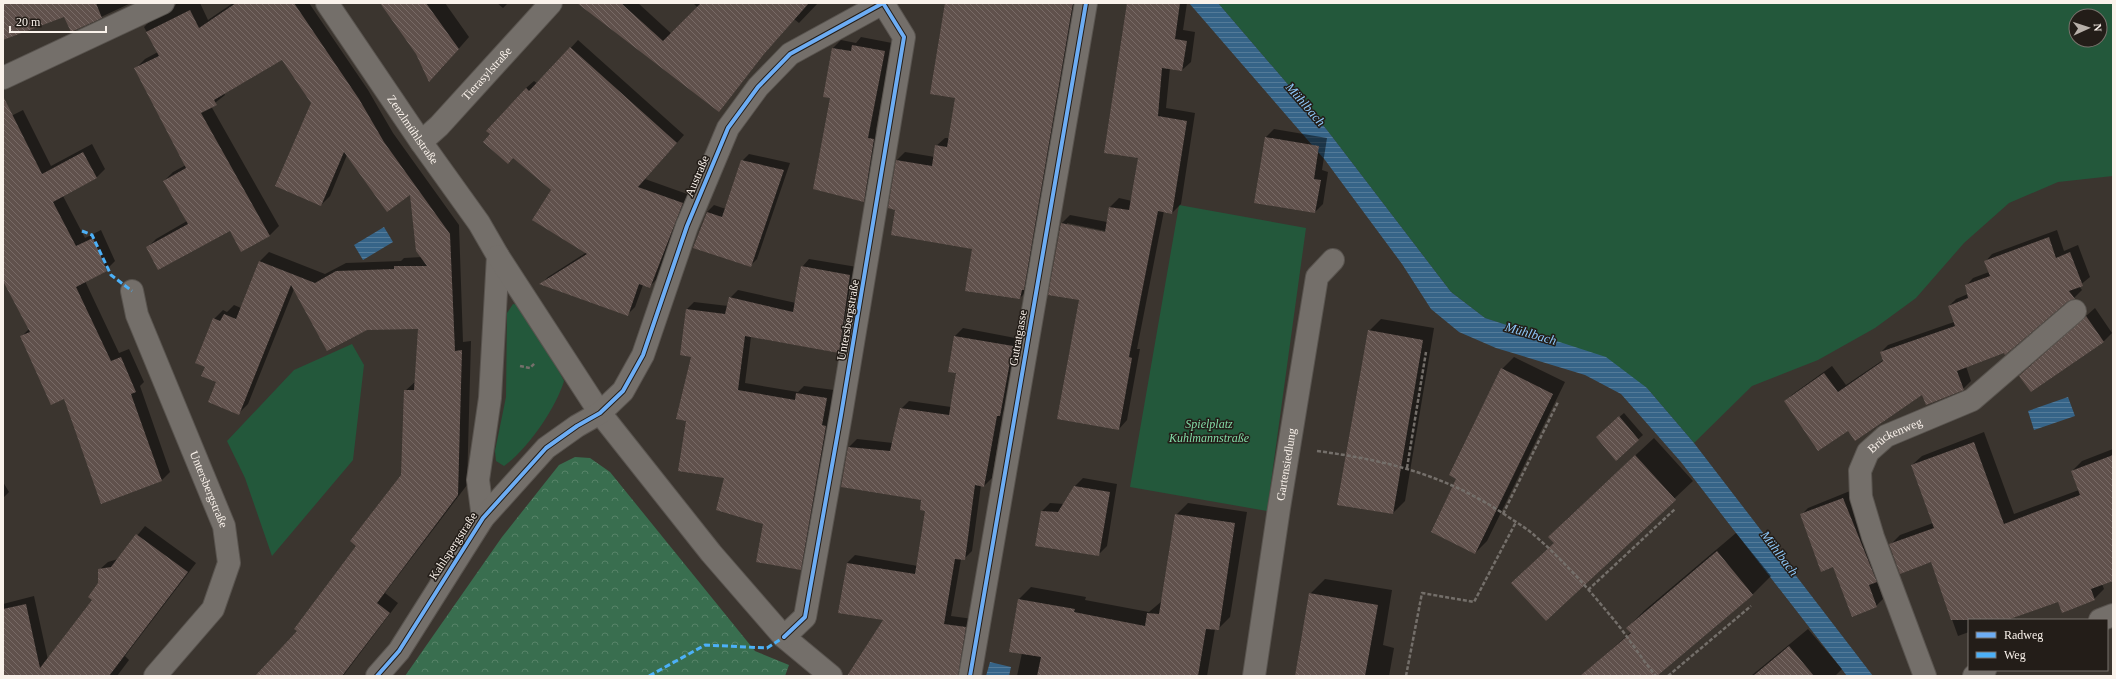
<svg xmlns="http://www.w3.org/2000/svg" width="2116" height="679" viewBox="0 0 2116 679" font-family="'Times New Roman',serif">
<defs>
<pattern id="forest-crowns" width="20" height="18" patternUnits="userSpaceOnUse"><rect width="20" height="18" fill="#396e4f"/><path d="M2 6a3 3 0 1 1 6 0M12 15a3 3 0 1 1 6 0" fill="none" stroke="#578368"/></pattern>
<pattern id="water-rules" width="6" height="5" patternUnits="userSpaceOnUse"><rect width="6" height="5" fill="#366488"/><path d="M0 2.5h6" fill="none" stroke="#547b99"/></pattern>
<pattern id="building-back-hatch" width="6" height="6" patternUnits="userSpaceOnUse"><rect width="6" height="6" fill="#60514c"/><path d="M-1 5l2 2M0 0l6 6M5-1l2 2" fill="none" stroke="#786a66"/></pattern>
</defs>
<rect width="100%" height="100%" fill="#3b352f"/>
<!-- green -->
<path fill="#23583b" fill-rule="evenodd" d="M1218,3H2113V176L2058,182L2009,203L1964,243L1916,298L1875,328L1818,360L1752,386L1694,443L1647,388L1534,334L1485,318L1451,292L1327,130ZM2076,16H2100V40H2076Z
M1179,205L1306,228L1267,511L1130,487Z
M513,304L521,305L541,337L564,381C556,408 527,450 504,466L496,461L495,451L506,397L507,313Z
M352,344L364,365L353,460L272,556L245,478L227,441L294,370Z"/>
<!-- forest -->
<path fill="url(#forest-crowns)" d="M575,457L590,458L610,472L755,651L789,665L785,676H405L502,537L559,465Z"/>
<!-- water -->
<path fill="url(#water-rules)" d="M1189,3H1218L1327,130L1451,292L1485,318L1606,357L1647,388L1694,443L1873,676H1847L1681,462L1621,394L1585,375L1496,348L1459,332L1431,309L1402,264L1325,160Z
M384,227L393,242L363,260L354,245Z
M2068,397L2075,416L2034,430L2028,411Z
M990,662L1011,667L1009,676H986Z"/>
<!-- shadow -->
<path fill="#0007" fill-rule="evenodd" d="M3,3H131L71,31L64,15L3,39Z
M176,3H200L208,20L233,3L236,6L241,3H309L368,90L393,133L459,225L463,342L471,341L467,485L385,593L398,603L343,676H256L298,631L358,546L402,475L405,391L415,382L419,328L294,289L248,404L239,413L206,367L214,319L223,310L227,312L234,305L241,308L260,261L269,252L325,274L346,263L401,261L404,258L422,257L411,193L347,155L330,196L321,205L312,103L282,59L224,93L225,95L211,106L279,226L270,235L241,251L230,230L147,248L156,239L187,221L164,181L173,172L186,165L136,68L145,59L158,52L144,27L153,18L176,5Z
M382,3H445L469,37L441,69L417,54Z
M497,3H508L503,8Z
M602,3H638L698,58L687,72Z
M693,3H818L799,23L794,19L755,63Z
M946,3H1080L1028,290L1020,298L973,248L896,209L897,160L905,152L935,157L936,146L945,138H949L956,97Z
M1128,3H1187L1183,30L1195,32L1191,62L1182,70L1170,68L1166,108L1195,113L1181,204L1172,213L1164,211L1137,349H1140L1127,420L1119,429L1080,300L1062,223L1070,215L1107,222L1110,207L1119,198L1132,201L1139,157ZM1067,223L1110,232L1109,234L1067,225Z
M861,37L892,43L876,130L882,131L872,193L864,201L831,97L824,96L833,48L841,40L856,43Z
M578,40L684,135L645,179L690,195L657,279L649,287L643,285L635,307L627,315L541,284L548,277L587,252L552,189L526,88L534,81L538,84Z
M23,110L51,166L92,144L105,169L96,178L63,196L85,238L101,230L115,261L106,270L85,281L119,353L129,349L144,382L140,386L170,472L162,480L65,397L21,337L30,328L3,277V120Z
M1274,129L1327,138L1322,170L1328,172L1323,204L1315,212L1266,137Z
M749,154L790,163L757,259L750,266L694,247L707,212L714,205L726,209L742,161Z
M2057,230L2064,251L2078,245L2090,277L2079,286L2082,290L2074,298L2066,301L2004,352L1966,366L1971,381L1963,389L1923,393L1848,429L1785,401L1793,394L1832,366L1846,385L1883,360L1881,352L1888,345L1954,322L1949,306L1956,299L1968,294L1966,286L1973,278L1989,272L1985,262L1992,254Z
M809,259L857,267L846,344L838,352L751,337L745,383L798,392L804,386L834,390L808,561L800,569L726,478L687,420L692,356L687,309L694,302L728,306L730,298L738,290L796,303L802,267Z
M2095,308L2112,333L2104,341L2031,391L2029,367Z
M1381,319L1434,328L1405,501L1393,513L1369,331Z
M963,328L1020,339L1008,407L1003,412L992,478L984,486L981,485L972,551L964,559H961L951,616L973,619L964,676H863L884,620L847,563L855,555L918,566L926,510L923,500L842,486L849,447L857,439L893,443L901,409L909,401L951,407L957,372L955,336Z
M1514,357L1565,382L1487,541L1475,553L1458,479L1502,369Z
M1624,413L1643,435L1616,459L1601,433Z
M1984,432L2014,514L2079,490L2072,471L2082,461L2113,449V580L2102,584L2104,589L2094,599L2058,600L2004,620H1969V632L1958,636L1931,561L1890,545L1900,535L1933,523L1912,465L1922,456Z
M1654,438L1693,481L1546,619L1555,543L1567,519Z
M1083,478L1117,484L1107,546L1098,555L1042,511L1050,503L1064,504L1074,487Z
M3,482L9,492L3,498Z
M1850,491L1883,574L1877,581L1883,599L1876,606L1833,566L1801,515L1808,508Z
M1188,503L1247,512L1230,617L1218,629H1215L1207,676H1017L1022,653L1019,599L1031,587L1086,597L1085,600L1149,612L1162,601L1176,515Z
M145,526L196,563L125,656L129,660L117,676H3V604L34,596L48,660L94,600L99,583V570L108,562L118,559Z
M1736,533L1771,576L1753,594L1655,676H1593L1588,670L1631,632L1627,628L1645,610Z
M1325,579L1392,590L1383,645L1394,648L1389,676H1296L1310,594Z
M1808,629L1842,669L1835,676H1751Z"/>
<!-- building -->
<path fill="url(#building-back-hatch)" d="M3,3H96L102,18L71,32L64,17L3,40Z
M236,3H294L359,99L384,142L450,234L455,351L462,350L458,495L377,603L390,613L342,676H255L297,631L294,629L356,546L350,541L401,475L404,390H414L418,329L367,330L327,351L291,285L239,415L208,402L216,382L201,376L205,367L195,363L213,318L220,321L224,314L236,319L259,261L315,283L336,271L394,269V266H427L416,251L410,195L387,212L344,152L321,206L275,186L311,103L282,60L214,100L217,105L201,113L270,236L241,252L230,231L158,270L146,247L188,224L163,181L186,168L134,68L159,56L146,32L190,10L199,28Z
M380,3H426L459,49L429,82L416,54Z
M577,3H621L663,41L701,3H809L764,54L719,112Z
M945,3H1073L1024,290H1022L1020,299L965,291L972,249L891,235L895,210L888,208L896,160L932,166L935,145L947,147L955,98L930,94Z
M1127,3H1180L1175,39L1187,41L1182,71L1162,68L1158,116L1187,121L1172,214L1158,211L1129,357L1132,358L1119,430L1057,419L1079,300L1048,295L1061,223L1105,232L1109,207L1129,210L1138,158L1104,153Z
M852,45L885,51L868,138L874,139L864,202L813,189L830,98L823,97L832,48L851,51Z
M570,47L677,143L638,187L683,203L650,288L639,284L628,316L539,284L587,254L532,220L551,190L513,158L508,164L483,142L490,134L486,131L526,88L529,91Z
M3,96L42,174L83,152L97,178L53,202L76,246L93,238L107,271L76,287L111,361L121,357L136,392L131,394L162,481L101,504L64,399L51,405L20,336L30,332L3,281Z
M1265,137L1319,146L1314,179L1321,180L1315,213L1254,203Z
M741,160L784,170L751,267L693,248L707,212L722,217Z
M2049,237L2056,258L2070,252L2083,286L2069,291L2075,299L2067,302L2005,355L2004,353L1957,371L1964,390L1926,405L1922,395L1855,441L1848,431L1818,451L1784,401L1824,373L1838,392L1883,361L1880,352L1955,326L1948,306L1968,298L1965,285L1990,276L1984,261Z
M801,266L850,275L839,353L745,336L738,390L795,400L796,393L827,398L822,425L826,426L801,570L756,562L763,524L716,510L724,478L678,471L686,421L676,419L691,357L680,355L686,309L725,314L729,297L793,312Z
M2086,316L2104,342L2031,392L2019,376Z
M1368,330L1423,340L1393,514L1337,505Z
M954,336L1013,346L1000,416H997L984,487L975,485L965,560L955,559L944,624L966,627L958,676H847L883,620L838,613L847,563L915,574L925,511L920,510L921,500L841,487L848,447L890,451L900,408L949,415L956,373L948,372Z
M1501,368L1553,394L1475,554L1431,532L1456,479L1449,475Z
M1619,416L1639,440L1616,461L1596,437Z
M1974,442L2004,524L2080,495L2071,471L2113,455V581L2091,589L2095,600L2062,613L2058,602L2007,620H1951L1931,562L1900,574L1889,544L1934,528L1911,465Z
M1635,455L1676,500L1546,621L1511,583L1554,543L1548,537Z
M1074,486L1110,492L1099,556L1035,546L1041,511L1058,512Z
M1843,498L1877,582L1869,585L1877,607L1852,617L1833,567L1821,572L1800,514Z
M1175,514L1235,523L1219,630L1206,629L1198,676H1037L1041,657L1009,652L1018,599L1075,609L1074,612L1145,626L1147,613L1159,614Z
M136,534L188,572L109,676H3V609L26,604L40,668L92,600L88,597L98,583V569L111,567Z
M1717,551L1753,595L1657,676H1580L1631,633L1626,628Z
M1309,593L1378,605L1365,676H1295Z
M1789,646L1814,676H1753Z"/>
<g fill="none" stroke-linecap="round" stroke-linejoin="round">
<!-- minor casing -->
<g stroke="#59544f" stroke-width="24">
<g id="minor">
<path id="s1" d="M327,3L421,142L479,223L498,256L490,398L478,480L483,518"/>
<path d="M3,78L163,3"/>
<path id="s2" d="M421,142L439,126L551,3"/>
<path d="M498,256L600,413L711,553L784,637L831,676"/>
<path id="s3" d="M132,291L137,315L224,526L229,563L213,609L155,676"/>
<path d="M2100,620L2113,615"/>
<path d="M784,637L805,617L841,415L904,37L883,3"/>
<path d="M377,676L399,651L483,518L546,448L577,426L600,413L623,391L643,355L687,226L728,128L758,87L790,54L883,3"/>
<path d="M970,676L1086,3"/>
<path id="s4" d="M1254,676L1279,508L1317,277L1333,260"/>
<path id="s5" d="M1925,676L1873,537L1861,497L1860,471L1868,452L1886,436L1972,400L2075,311"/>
<path d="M1974,676L1985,670"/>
</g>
</g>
<!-- path -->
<path stroke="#746f6a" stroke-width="2.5" stroke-dasharray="4 2" stroke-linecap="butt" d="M520,366L530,368L535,363
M1317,451C1386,460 1445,475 1504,514C1514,521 1525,527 1534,535C1561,558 1586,586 1609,614C1626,633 1639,656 1656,676
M1407,468L1426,352
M1503,514L1558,402
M1588,590L1675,509
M1406,676L1422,593L1474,602L1516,522
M1668,676L1751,606"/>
<!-- minor -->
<use href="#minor" stroke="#746f6a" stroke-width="22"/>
<!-- quiet -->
<path stroke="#4cb0f7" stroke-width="3" stroke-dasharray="6 3" stroke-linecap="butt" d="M82,231L92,235L111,275L132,291
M649,676L705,645L767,648L784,637"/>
<!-- cycleway casing -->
<g stroke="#231d18" stroke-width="6">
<path id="cycleway" d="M784,637L805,617L841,415L904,37L883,3
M377,676L399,651L483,518L546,448L577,426L600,413L623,391L643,355L687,226L728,128L758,87L790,54L883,3
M970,676L1086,3"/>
</g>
<!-- cycleway -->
<use href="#cycleway" stroke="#6dadf4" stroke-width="4"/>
</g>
<g text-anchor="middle" stroke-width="3" stroke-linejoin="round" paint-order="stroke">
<!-- street labels -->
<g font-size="12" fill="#faf2eb" stroke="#231d18">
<text dy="4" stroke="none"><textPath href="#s2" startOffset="95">Tierasylstraße</textPath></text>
<text dy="4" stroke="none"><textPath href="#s1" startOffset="153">Zenzlmühlstraße</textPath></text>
<text transform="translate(697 176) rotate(-67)" y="4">Austraße</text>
<text transform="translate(848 320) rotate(-80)" y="4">Untersbergstraße</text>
<text transform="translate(1018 338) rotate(-80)" y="4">Gutratgasse</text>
<text dy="4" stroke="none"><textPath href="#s5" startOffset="269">Brückenweg</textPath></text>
<text dy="4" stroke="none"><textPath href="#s4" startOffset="214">Gartensiedlung</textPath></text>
<text dy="4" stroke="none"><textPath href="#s3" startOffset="213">Untersbergstraße</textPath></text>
<text transform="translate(453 546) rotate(-57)" y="4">Kahlspergstraße</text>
</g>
<!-- park labels -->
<g font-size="12" font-style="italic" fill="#83dda8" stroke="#231d18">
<text x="1209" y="428">Spielplatz<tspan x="1209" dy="14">Kuhlmannstraße</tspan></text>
</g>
<!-- water labels -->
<g font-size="13" font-style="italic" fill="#8ec8f9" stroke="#231d18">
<text transform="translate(1306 104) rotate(49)" y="5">Mühlbach</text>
<text transform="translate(1531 333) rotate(16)" y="5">Mühlbach</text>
<text transform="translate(1780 553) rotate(53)" y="5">Mühlbach</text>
</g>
</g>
<!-- border -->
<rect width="2116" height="679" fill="none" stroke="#faf2eb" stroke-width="8"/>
<!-- legend -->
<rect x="1968" y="619" width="140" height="52" fill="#231d18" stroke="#79726c"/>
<rect x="1976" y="632" width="20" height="6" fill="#6dadf4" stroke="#79726c"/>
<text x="2004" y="639" font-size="12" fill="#faf2eb">Radweg</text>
<rect x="1976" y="652" width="20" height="6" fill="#4cb0f7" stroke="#79726c"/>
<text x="2004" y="659" font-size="12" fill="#faf2eb">Weg</text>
<!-- north arrow -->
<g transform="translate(2088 28) rotate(87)"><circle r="19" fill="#231d18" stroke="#79726c"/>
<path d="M0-3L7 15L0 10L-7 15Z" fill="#b7b0a9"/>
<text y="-6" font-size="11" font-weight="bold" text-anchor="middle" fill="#faf2eb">N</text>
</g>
<!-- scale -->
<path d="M10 26v6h96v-6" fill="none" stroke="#faf2eb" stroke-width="2"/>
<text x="16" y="26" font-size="12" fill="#faf2eb" stroke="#231d18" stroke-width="3" paint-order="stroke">20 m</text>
</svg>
